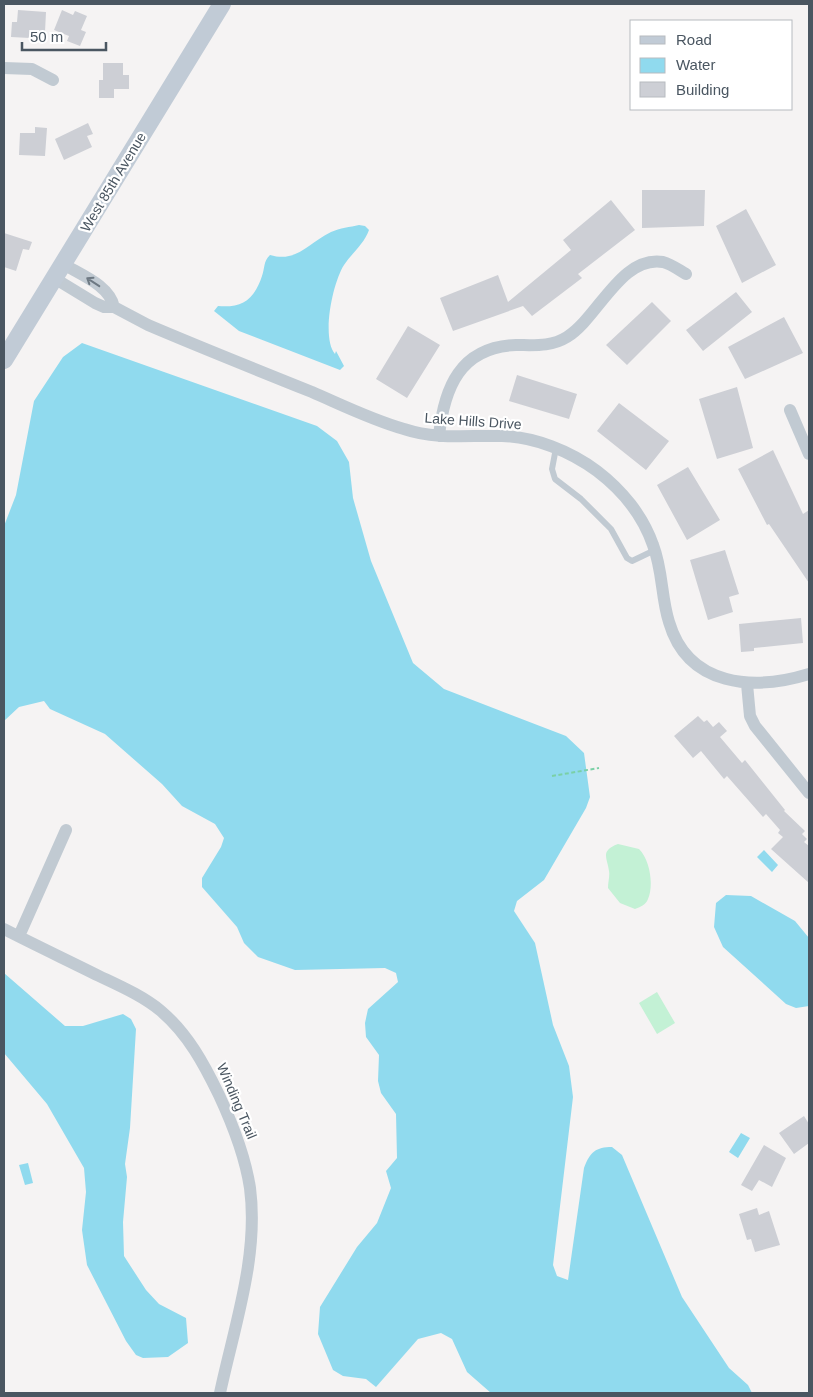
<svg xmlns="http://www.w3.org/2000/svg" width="813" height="1397" viewBox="0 0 813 1397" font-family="Arial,sans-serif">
<rect width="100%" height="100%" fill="#f5f3f3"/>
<!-- green -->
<path fill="#c3f1d5" d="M618,844L639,849C650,860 654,885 648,899C646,905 640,907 635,909L620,903L608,888C608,882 610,876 609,871C607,857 600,851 618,844Z
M657,992L675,1023L657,1034L639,1003Z"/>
<!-- water -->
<path fill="#90daee" d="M359,225L365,226L369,230C364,244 352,253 344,265C333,282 321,337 335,354L336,351L344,366L340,370L239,331L214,311L218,306C242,308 254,300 262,276C265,268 263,262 270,255C297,263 308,243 331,232C340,228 350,227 359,225Z
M82,343L317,426L337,441L349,462L353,498L371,561L413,663L444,689L566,736L584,753L590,797L586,808L544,880L517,901L514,911L535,943L553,1025L569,1066L573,1097L553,1265L557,1276L568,1280L584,1168C590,1152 596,1147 612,1147L622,1155L682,1297L729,1368L748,1385L752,1393H491L467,1372L452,1339L441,1333L418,1339L376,1387L366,1379L343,1376L333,1370L318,1334L320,1307L357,1247L377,1223L391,1188L386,1171L397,1158L396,1114L381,1093L378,1081L379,1055L366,1037L365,1023L368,1009L398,982L396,973L385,968L295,970L258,957L244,943L237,927L202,887V878L221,847L224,838L215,824L182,806L162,784L105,734L50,709L44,701L19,707L4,721V526L16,495L34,401L63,357Z
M764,850L778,865L772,872L757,857Z
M726,895L751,896L795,921L809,938V1006L796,1008L786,1004L723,947L714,927L716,903Z
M4,973L65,1026H83L123,1014L131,1019L136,1029L130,1128L125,1164L127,1177L123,1222L124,1256L146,1290L159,1304L186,1318L188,1343L168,1357L143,1358L136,1355L126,1341L87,1265L82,1230L86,1192L84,1168L47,1104L4,1053Z
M741,1133L750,1138L738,1158L729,1152Z
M28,1163L33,1183L25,1185L19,1165Z"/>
<!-- building -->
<path fill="#cdcfd5" d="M18,10L46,12L45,32L31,31L30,38L11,37L12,22H17Z
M62,10L73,15L75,11L87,16L81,30L86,32L80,46L67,41L69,36L54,30Z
M103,63H123V75H129V89H114V98H99V80H103Z
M88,123L93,134L87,136L92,147L64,160L55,139Z
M35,127L47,128L45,156L19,155L20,133H35Z
M642,190H705L704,226L642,228Z
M611,200L635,230L578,274L582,278L532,316L523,306L453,331L440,298L498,275L508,302L571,250L563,240Z
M746,209L776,265L742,283L716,226Z
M4,233L32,242L29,250L23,249L16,271L4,267Z
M736,292L752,312L703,351L686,330Z
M652,302L671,321L627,365L606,345Z
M784,317L803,353L745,379L728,347Z
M408,326L440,345L407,398L376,379Z
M517,375L577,394L569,419L509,401Z
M737,387L753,448L717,459L699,399Z
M619,403L669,441L646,470L597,431Z
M773,450L803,514L809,510V583L769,524L767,525L738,469Z
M688,467L720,520L687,540L657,485Z
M725,550L739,594L729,597L733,612L708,620L690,560Z
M801,618L803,643L754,648V651L741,652L739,624Z
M698,716L704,722L707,720L713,727L719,722L727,731L720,737L742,763L745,760L785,810L784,811L805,831L802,834L807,839L804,842L809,846V883L771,849L783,837L778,833L780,830L766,814L763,817L727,776L724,779L701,751L693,758L674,736Z
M804,1116L809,1124V1143L794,1154L779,1133Z
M764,1145L786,1158L772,1187L759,1180L752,1191L741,1185Z
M757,1208L759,1215L769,1211L780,1245L755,1252L751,1239L747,1240L739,1214Z"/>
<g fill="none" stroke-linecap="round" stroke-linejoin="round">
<!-- path -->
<path stroke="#7ad0a6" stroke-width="2" stroke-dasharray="4 2.5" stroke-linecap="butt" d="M552,776L599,768"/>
<!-- lane -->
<path stroke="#c1cad2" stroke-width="6" d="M556,448L552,469L555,479L581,499L611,529L627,558L632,561L655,550"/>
<!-- street -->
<path stroke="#c1cad2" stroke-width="12" d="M4,68L32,69L53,80
M63,264C81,275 109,285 114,307
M54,278L95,303L104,307H114L148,325C202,348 257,370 312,392C342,405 372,420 404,429C437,440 468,435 502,436C535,437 570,451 597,471C622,490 643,516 653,545C663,571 661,597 669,622C688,687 754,691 809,674
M790,410L809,454
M439,436C444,388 460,347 516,345C534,345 551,347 567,337C598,318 621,255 663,262C671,264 679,270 686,274
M747,684L750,716L755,726L809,793
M4,929C35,945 67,960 99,976C120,986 143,996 161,1011C188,1034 204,1064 219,1095C233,1125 245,1155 250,1188C259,1256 234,1327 220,1393
M19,936L66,830"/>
<!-- secondary -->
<path stroke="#c1cbd6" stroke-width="18" d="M4,360L222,4"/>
</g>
<!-- one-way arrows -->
<defs><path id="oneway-shaft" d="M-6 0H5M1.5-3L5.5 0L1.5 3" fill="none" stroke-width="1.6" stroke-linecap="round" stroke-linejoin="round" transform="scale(1.25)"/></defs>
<use stroke="#6e7983" href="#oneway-shaft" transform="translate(93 282) rotate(-147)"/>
<g text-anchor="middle" stroke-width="4.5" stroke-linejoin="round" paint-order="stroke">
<!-- street labels -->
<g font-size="14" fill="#4a5661" stroke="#fff">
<text transform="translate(113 182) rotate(-59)" y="5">West 85th Avenue</text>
<text transform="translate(473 421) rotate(4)" y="5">Lake Hills Drive</text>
<text transform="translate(237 1101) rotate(67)" y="5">Winding Trail</text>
</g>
</g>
<!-- border -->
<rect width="813" height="1397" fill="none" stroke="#4a5661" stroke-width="10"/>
<!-- legend -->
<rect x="630" y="20" width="162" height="90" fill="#ffffff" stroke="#b7bbc0"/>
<rect x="640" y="36" width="25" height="8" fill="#c1cbd6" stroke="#b7bbc0"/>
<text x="676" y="45" font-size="15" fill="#4a5661">Road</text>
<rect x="640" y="58" width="25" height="15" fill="#90daee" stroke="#b7bbc0"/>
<text x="676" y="70" font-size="15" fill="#4a5661">Water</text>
<rect x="640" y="82" width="25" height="15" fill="#cdcfd5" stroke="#b7bbc0"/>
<text x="676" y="95" font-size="15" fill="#4a5661">Building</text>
<!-- scale -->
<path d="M22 42v8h84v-8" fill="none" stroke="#4a5661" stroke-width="2.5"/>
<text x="30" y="42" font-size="15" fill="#4a5661" stroke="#ffffff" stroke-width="4" paint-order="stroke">50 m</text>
</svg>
